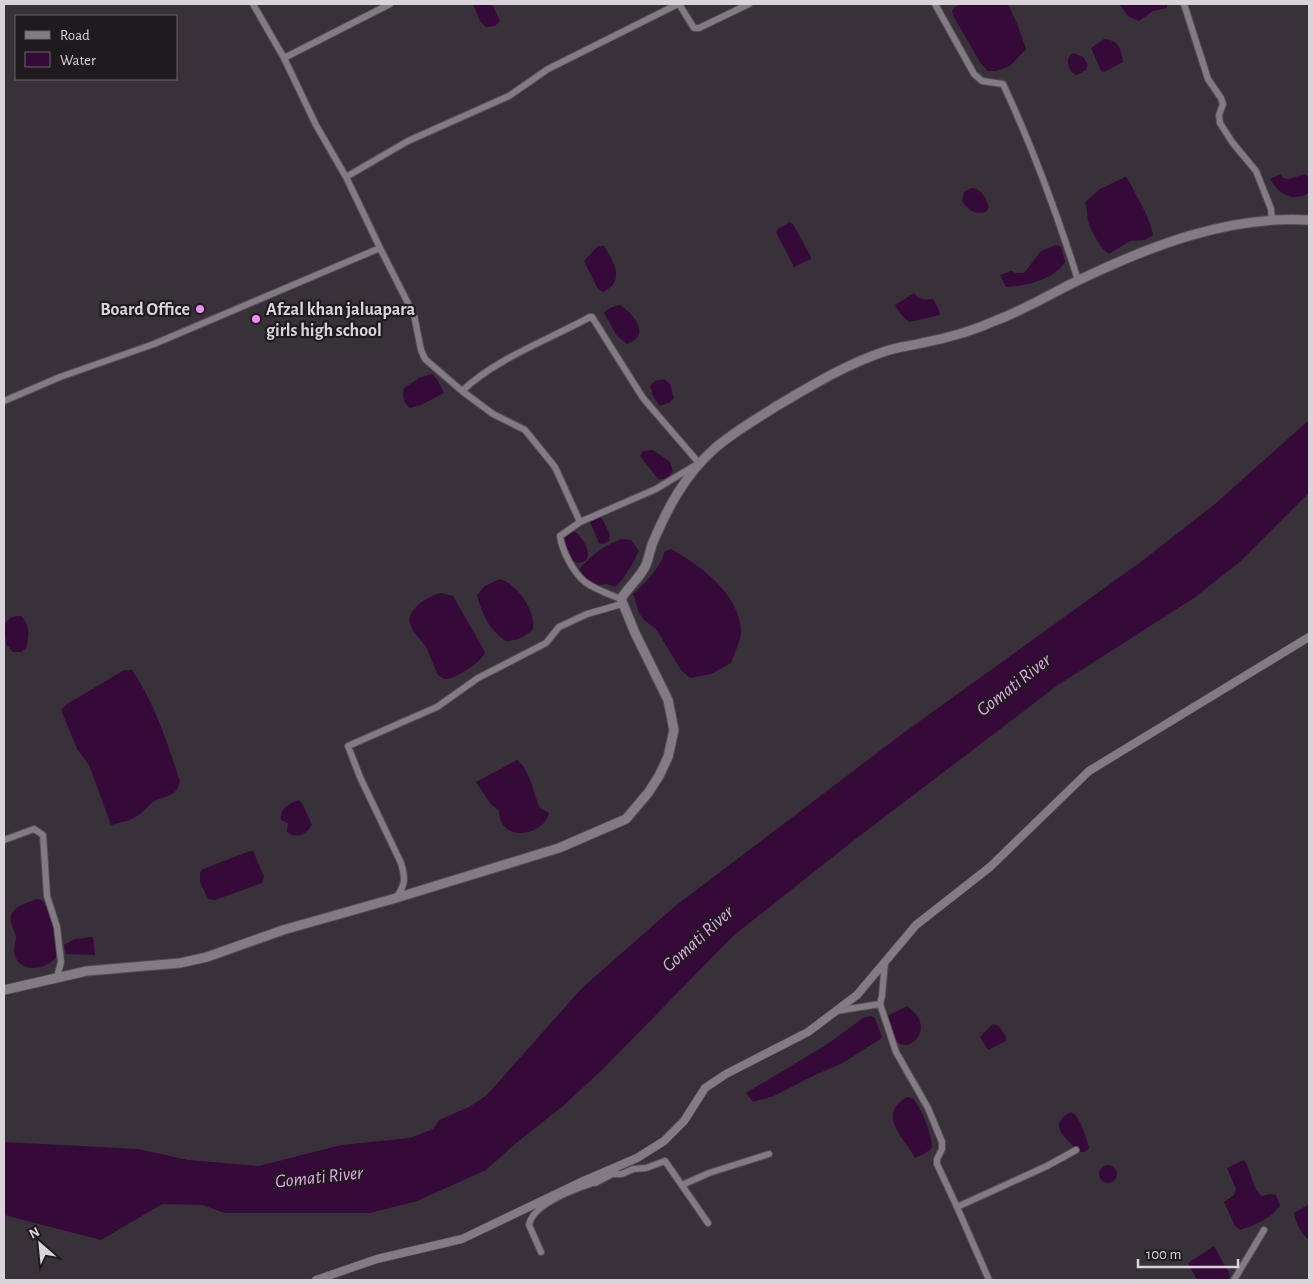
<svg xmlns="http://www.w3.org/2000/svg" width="1313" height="1284" viewBox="0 0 1313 1284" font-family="'Alegreya Sans',sans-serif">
<rect width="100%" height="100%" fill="#39313a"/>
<!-- water -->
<path fill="#350a38" d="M473,4H492L500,21L495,26L486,27L480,21Z
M961,4H1008L1018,26L1026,49L1010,66L996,71H988L981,64L954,17L952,11L955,7Z
M1119,4H1167V8L1153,11L1139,21L1129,17Z
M1104,39C1119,40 1121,49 1123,62L1104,72L1101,71L1091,48Z
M1074,53L1083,57L1088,65L1086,70L1077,75C1068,72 1066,62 1070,55Z
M1281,174L1283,178L1289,179L1305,174L1308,176L1309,193C1291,202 1280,195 1270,179Z
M1125,177L1127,178C1135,193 1151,219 1153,235L1145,240L1130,241L1109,254C1102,250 1090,230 1088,221C1087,215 1087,208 1085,202L1100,189Z
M971,188C982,188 986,199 989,207L986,212C975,215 968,210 962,201L964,192Z
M790,222L793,224L811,257V259L794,267L776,232L778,229Z
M1056,245L1061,247L1065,262C1054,280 1026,286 1006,287L1000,275L1011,271L1016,273H1024L1041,251Z
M598,246H604C614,262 626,281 603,292L598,289L584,261Z
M914,293C919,300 925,300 933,299L939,310L940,315L910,322C903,318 899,312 895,305Z
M620,305C635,315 651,336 627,344L617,336L604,313C608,308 614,306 620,305Z
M432,374L437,379L444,393L421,405L410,408C403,403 402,395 404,388L419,378Z
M664,379L670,384L674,398L670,402L660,406L653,396L650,386L655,381Z
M1309,420V493L1241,561L1194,598L1058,685L853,841L733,936L603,1069L563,1106L515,1144L486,1170L417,1201L370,1213H225L202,1205L162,1204L101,1240L4,1215V1142L138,1149L188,1160L259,1166L341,1145L410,1138L433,1129L439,1120L469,1107L487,1095L582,988L674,907L902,734L1142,561L1215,504Z
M653,450L670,462L673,471C669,478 666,480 658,479L640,456L643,451Z
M596,516L601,517L610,534L609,541L602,544L599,543L590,522L591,520Z
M574,531C580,535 589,547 588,555C588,564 574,565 570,558C567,553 565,545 563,539L565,536Z
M622,539L631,540L639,551L630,568L622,580L615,587L606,584L596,586L586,580L579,569C592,555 604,545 622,539Z
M671,549C700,565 742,596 741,633C740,642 734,654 731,663L711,674L690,678L681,670L656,629L644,620L639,613L633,594C647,581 659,570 665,551Z
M500,579C517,584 536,611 533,629C525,637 517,641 505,641C489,629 482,614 477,595L485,586Z
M441,593L453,596L485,652C483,661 455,680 445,679C442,678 440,676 438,675C434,667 431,658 427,649C423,641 412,633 410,623C406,609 430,595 441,593Z
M16,616H21C31,626 29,636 26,648L21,652H13L6,644L4,624L10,618Z
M124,670H132C155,704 167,742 180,781C176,798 168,794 155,801C149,804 146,810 140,814C132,821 121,822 111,825L89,765L77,749L61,710L67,704Z
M517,760C531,771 533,793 540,808L549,813C544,836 500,844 499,811L490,803L476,782Z
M299,800L303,805L312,825C306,835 296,839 287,832L288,823L281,820C279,809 289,803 299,800Z
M250,851H253L264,876L262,883L215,900L208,899L200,882V873L203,869Z
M37,899L42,900C53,914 56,936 58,954C51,969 22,975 15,956C12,949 16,944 16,937C15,932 12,927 11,922C7,908 27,903 37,899Z
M93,937L95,955L66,954L64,945L75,939Z
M907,1006C939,1028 907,1057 896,1040C892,1034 889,1025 886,1018L889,1015Z
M871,1016L875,1018L882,1037L879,1040L841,1064L817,1074L774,1096L753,1102L746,1093L826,1045L863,1018Z
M993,1024L999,1026L1006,1037V1041L988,1050L980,1037Z
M907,1097L914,1099C923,1114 931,1130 932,1148L924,1154L915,1158C904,1137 876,1115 907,1097Z
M1071,1112C1081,1117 1086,1137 1089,1148L1084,1152H1079C1066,1138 1046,1125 1071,1112Z
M1244,1160C1252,1171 1251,1187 1262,1196L1270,1194L1276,1195L1280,1205C1273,1218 1253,1226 1240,1230L1235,1226L1224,1202L1234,1195L1236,1189L1227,1168Z
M1099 1174a9 9 0 1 1 18 0a9 9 0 1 1-18 0Z
M1309,1204V1240C1301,1234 1295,1221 1294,1213Z
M1214,1246L1229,1273L1230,1277L1227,1280H1197L1188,1263Z"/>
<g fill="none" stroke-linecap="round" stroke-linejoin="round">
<!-- minor casing -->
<g stroke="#554d55" stroke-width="8">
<path id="minor" d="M935,4L974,74L982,81L1003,84C1033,148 1057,214 1078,280
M1184,4L1208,79L1221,98L1223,104L1219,115L1220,123L1232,142L1256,171L1271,209L1272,220
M284,58L390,4
M346,177L408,141L509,96L548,69L674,6L679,4L694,28H699L749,4
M380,248L414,315L421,350L425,359L462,391L493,414L525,430L555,467L580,522L656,489L699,463L643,398L592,317H590C548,340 497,358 462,391
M4,401L60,377L154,344L380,248L346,177L316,125L284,58L253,4
M580,522L560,536C562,551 573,572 585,582C596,590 609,594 621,599
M4,840L34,829L43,835L47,896L57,927L61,962L57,977
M396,898C405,885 406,879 401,863L360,777L348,746L437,707L478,678L546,643L559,627L587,614L622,604
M880,1004L882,996L885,961
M836,1011L880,1004L896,1052L928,1108L942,1142V1149L937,1159V1164L957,1207L1047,1166L1076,1150
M581,1182L595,1183L612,1174H622L633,1169L646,1168L665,1161L708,1223
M682,1185L709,1173L769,1154
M957,1207L989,1280
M541,1252L529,1225C532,1205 572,1190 590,1184
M1234,1280L1264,1230"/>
</g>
<!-- tertiary casing -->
<g stroke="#554d55" stroke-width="9">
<path id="tertiary" d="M316,1280L377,1259L462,1239L581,1182L637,1158L664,1141L684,1121L705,1088L726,1074L808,1032L857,995L916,925L990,867L1089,771L1309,637"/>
</g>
<!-- secondary casing -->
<g stroke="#554d55" stroke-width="11">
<path id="secondary" d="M4,990L87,971L180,963L207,957L283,930L396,898L559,848L626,819L648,793L659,776L668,757L674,730L668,700L635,633L621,599C628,587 640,578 646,565C649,558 650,549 653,542C668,507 685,475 714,449C732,433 755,420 775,407C811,386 846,364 886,351C898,347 910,346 922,343C948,338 973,331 997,320C1026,309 1052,293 1079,280C1150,246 1229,215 1309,220"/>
</g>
<!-- minor -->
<use href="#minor" stroke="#837a83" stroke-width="6"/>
<!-- tertiary -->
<use href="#tertiary" stroke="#837a83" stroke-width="8"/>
<!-- secondary -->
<use href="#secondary" stroke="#837a83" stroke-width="9"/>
</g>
<!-- markers -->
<g fill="#ef8bf6" stroke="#1e1a1e" stroke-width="2">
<circle cx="200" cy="309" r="5"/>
<circle cx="256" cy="319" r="5"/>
</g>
<g text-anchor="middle" stroke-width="4.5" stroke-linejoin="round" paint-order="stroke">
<!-- poi labels -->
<g font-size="18" font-weight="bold" fill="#d9d4d9" stroke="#1e1a1e" text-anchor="end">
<text x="190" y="315">Board Office</text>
<text x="266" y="315" text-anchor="start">Afzal khan jaluapara<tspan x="266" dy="21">girls high school</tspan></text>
</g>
<!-- water labels -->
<g font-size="19" font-style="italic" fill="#e7a3eb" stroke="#1e1a1e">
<text transform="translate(1013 684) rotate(-38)" y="7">Gomati River</text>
<text transform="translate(697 938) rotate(-42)" y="7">Gomati River</text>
<text transform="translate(319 1176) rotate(-6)" y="7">Gomati River</text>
</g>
</g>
<!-- border -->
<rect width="1313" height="1284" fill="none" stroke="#d9d4d9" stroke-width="10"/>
<!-- legend -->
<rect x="15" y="15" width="162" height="65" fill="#1e1a1e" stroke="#696469"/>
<rect x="25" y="31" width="25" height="8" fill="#837a83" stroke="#696469"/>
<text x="60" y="40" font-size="15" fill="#d9d4d9">Road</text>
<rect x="25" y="52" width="25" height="15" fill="#350a38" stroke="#696469"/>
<text x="60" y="65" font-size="15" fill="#d9d4d9">Water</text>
<!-- north arrow -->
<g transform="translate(40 1244) rotate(333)" stroke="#1e1a1e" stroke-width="4" paint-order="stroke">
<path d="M0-4L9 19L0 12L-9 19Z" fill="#d9d4d9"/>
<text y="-8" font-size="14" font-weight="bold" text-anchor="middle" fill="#d9d4d9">N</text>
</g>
<!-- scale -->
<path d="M1138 1259v8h100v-8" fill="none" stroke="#d9d4d9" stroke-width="2.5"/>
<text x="1146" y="1259" font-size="15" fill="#d9d4d9" stroke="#1e1a1e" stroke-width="4" paint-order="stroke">100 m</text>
</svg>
